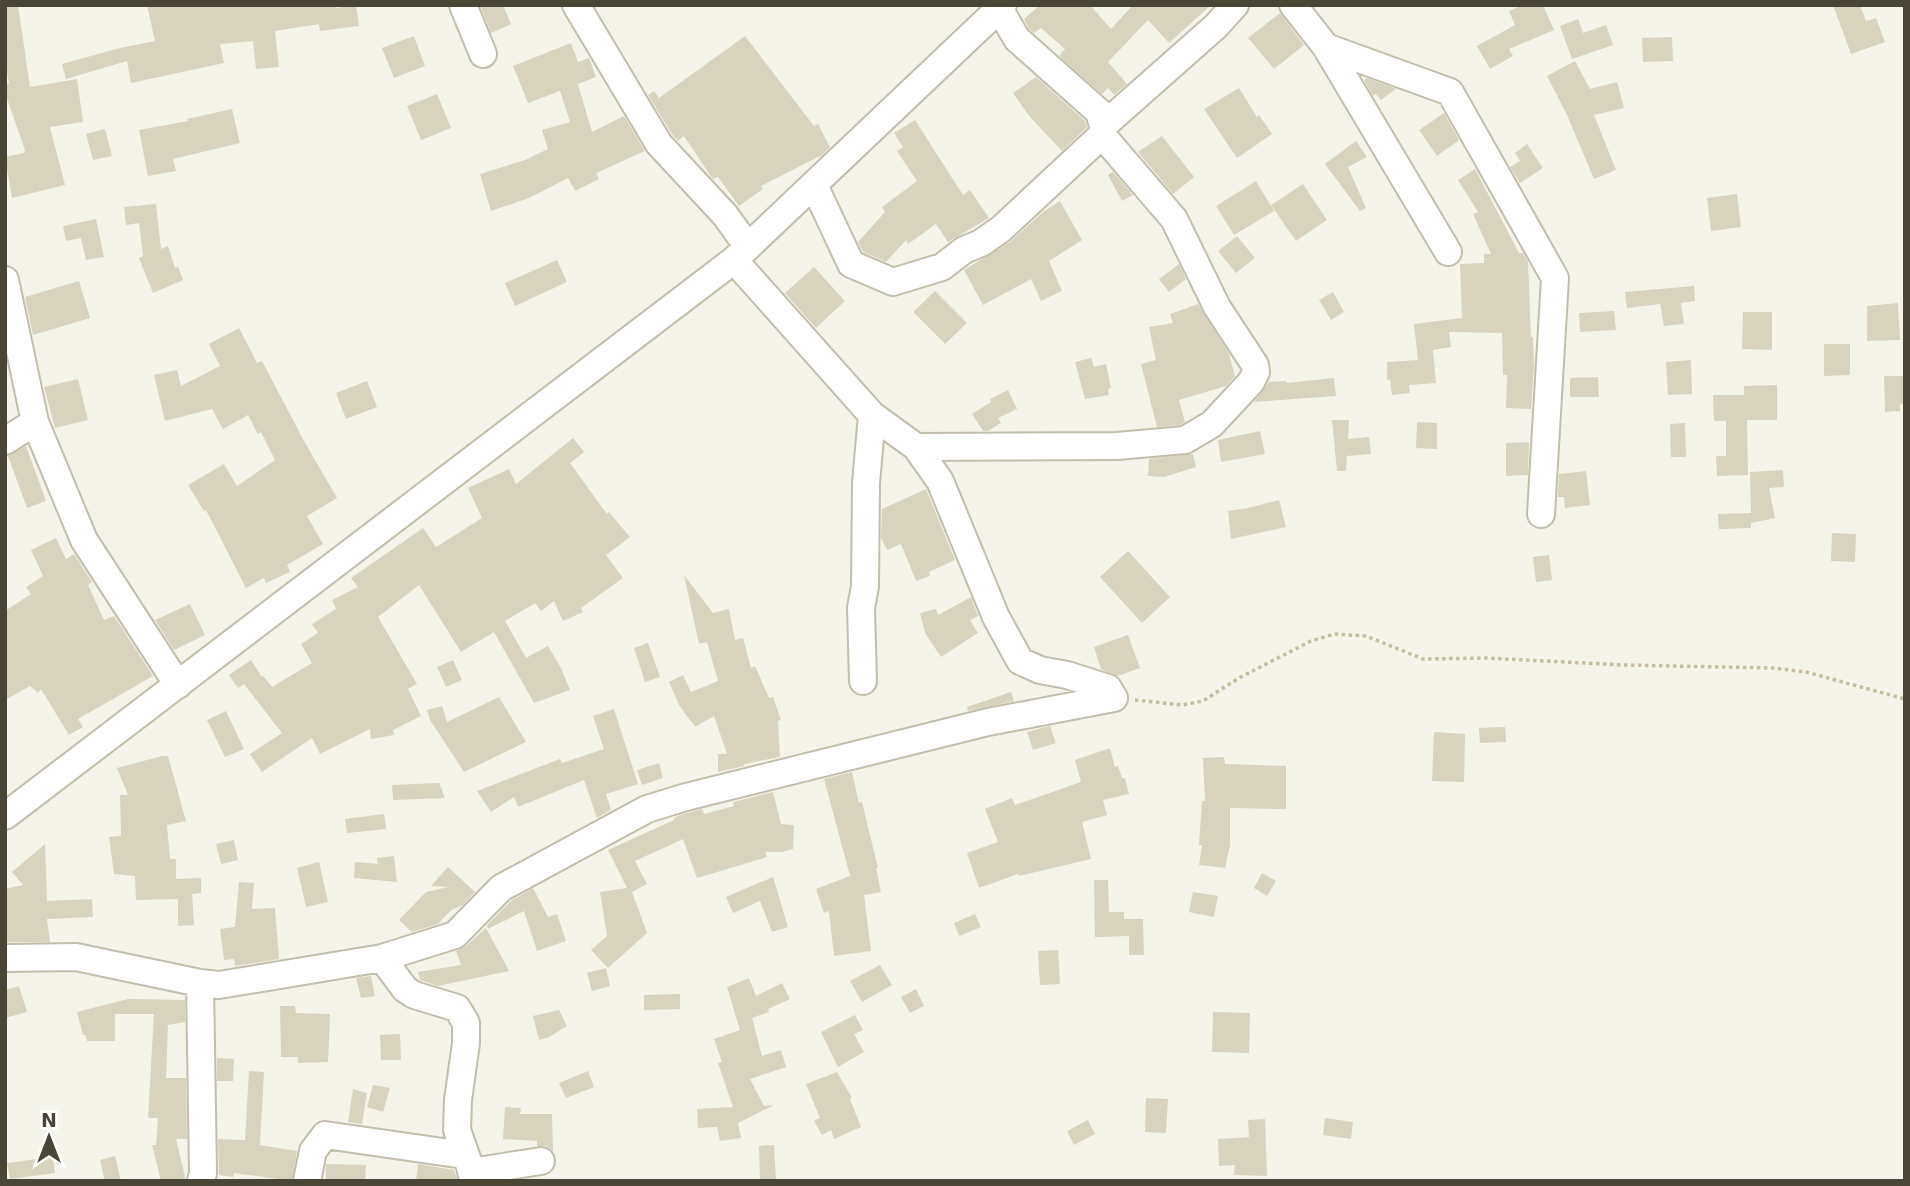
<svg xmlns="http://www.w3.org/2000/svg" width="1910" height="1186" viewBox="0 0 1910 1186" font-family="'DejaVu Sans',sans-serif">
<rect width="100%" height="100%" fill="#f5f4ea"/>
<!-- building -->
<path fill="#d8d3be" d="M5,5H18L30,87L77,79L83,122L50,127L65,185L12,198L5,157L24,153L25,150L5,93V84H9L5,58Z
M147,5H336V8L356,5L359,26L320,31L319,24L275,31L279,67L256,69L253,41L220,44L224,63L131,83L127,61L66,79L62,64L120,48L155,41Z
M480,5H503L511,24L491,33Z
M1040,5H1090L1111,29L1133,5H1211L1169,43L1148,20L1108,62L1127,84L1114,95L1108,88L1102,94L1059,56L1065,49L1041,28L1034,33L1029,29L1024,19Z
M1523,5H1543L1554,30L1509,49L1513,56L1490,69L1477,46L1515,25L1509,11Z
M1833,5H1860L1866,21L1876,18L1885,42L1851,54Z
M1280,13L1304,45L1274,69L1248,38Z
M1578,19L1583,33L1606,25L1613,45L1572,59L1560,26Z
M414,36L425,66L394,78L382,48Z
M745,36L814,126L818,124L830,147L822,155L761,186L763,189L739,206L718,177L713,179L710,175L684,136L678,141L672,134L648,95L654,91L659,98Z
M1672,37L1673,61L1643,62L1642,38Z
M571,43L578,62L589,58L596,77L578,84L592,132L624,116L645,151L596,173L599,179L575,191L568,178L529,198L491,211L480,174L525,160L548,149L542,130L570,122L560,91L528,103L513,66Z
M1575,61L1590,89L1617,82L1624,108L1594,115L1616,170L1594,179L1567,115L1547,76Z
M1036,77L1085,121L1087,127L1062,151L1030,117L1013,93Z
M1367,78L1396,89L1381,100L1376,94L1373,96L1364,80Z
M1239,88L1257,117L1259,115L1272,134L1237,158L1204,109Z
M437,94L451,128L421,140L407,106Z
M232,109L240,143L173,159L176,171L148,176L139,130L188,121L187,119Z
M1444,113L1459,140L1437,156L1419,130Z
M915,120L963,195L970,190L989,218L948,242L936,224L908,244L906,240L886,262L863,252L858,242L885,212L882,207L917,181L897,151L903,147L894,133Z
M105,129L112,156L93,160L86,134Z
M1162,136L1194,177L1173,194L1138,152Z
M1356,141L1367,157L1348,167L1366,208L1360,211L1325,164Z
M1527,144L1543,168L1520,183L1510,167L1520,161L1515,153Z
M1475,169L1519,253H1523L1528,262L1531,337H1533L1534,365L1531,409L1506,408L1507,375H1503L1502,333L1449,332L1451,347L1433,350L1436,383L1409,385L1410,393L1392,395L1390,380H1387V362L1418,360L1414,324L1462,318L1460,264L1484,263V254H1491L1473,214L1478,212L1458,180Z
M1113,172L1133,195L1122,201L1108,175Z
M1256,181L1274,211L1234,235L1216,206Z
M1303,184L1327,220L1296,241L1271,205Z
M1737,194L1741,227L1711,231L1707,198Z
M1060,201L1082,240L1049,261L1062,291L1041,301L1031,279L983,305L964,270L1010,242L1043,212Z
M156,204L161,249L168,246L175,268L178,267L183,280L153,293L139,258L143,256L139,223L126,225L124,207Z
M96,219L104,257L86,260L81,238L66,241L63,226Z
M1237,236L1255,258L1236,273L1218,251Z
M557,260L567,282L515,306L505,283Z
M1179,264L1186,279L1169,292L1159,279Z
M814,267L845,301L816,328L785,293Z
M79,281L90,318L33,335L25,297Z
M1694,286L1695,301L1681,303L1684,324L1664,326L1660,304L1627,308L1625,292Z
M935,291L967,323L945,344L913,312Z
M1333,292L1344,312L1331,320L1319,300Z
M1898,303L1900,340L1867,341V306Z
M1198,304L1229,354L1235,376L1226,386L1179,400L1185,422L1180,425L1157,427L1141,364L1156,360L1149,327L1173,323L1170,314Z
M1614,311L1616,330L1580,332L1579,313Z
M1743,312H1772V350L1742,349Z
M239,328L257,363L262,361L304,441L337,498L307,516L323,544L287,565L290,572L266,583L264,578L246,588L206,510L204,511L188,485L224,464L237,486L275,460L261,432L258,434L248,415L223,429L212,409L165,421L154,375L177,370L181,386L220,366L209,344Z
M1824,344H1850V375L1824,376Z
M1091,358L1094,367L1106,364L1111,388L1108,389L1109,395L1085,399L1075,362Z
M1691,360L1692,394L1668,395L1666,362Z
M1884,376H1905V404H1900V411L1885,412Z
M1598,377L1599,397H1570V378Z
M1334,378L1336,396L1254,402L1269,382L1286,381L1287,383Z
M78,379L88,420L55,428L44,387Z
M367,381L377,407L346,419L336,393Z
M1777,385V420H1747L1748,475L1717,476L1716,456H1726V421H1714L1713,395H1744V386Z
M1008,390L1017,409L998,418L1001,423L988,431H983L972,414L991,402L990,399Z
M1332,420H1349L1348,439L1369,437L1371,454L1347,456L1346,471H1337Z
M1417,422L1437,423V449L1416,448Z
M1685,423L1686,457H1671L1670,424Z
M1260,431L1265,454L1221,462L1218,440Z
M573,438L584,452L570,463L607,514L609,512L630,537L606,555L623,578L581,608L583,612L563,621L554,601L541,611L535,603L505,621L526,658L548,646L561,668L570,690L534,703L494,632L461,652L419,585L378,617L417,684L408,689L421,716L393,730L394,735L371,739L370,729L320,754L312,738L262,772L250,754L282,733L244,684L238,688L229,675L251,660L262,677L263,676L272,687L312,663L301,644L318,633L312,624L336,609L332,600L358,587L351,578L423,528L436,547L482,518L468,488L509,469L516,484Z
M1529,442L1528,475L1506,476V443Z
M26,446L46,501L27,508L8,456Z
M1193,454L1196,467L1164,477L1148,476L1149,459Z
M1783,470L1784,487L1769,488L1775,518L1751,523V515V528L1719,529L1718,514L1751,513L1750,472Z
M1586,471L1590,505L1565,508L1564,497H1558L1559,474Z
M926,489L955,560L929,572L930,576L916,581L901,544L887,550L881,538L882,509Z
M1279,500L1286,527L1231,539L1228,511L1248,508Z
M1832,533L1856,534L1855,562L1831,561Z
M56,538L66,559L74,554L92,582L88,585L104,620L114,616L153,676L78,719L83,727L69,735L41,689L38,693L30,686L5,700V611L31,594L26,587L43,576L31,550Z
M1128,551L1170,597L1142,623L1100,577Z
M1549,555L1552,580L1536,582L1533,557Z
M684,575L713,613L729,609L735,640L743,638L751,668L755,666L769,698L773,697L781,720L778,721L780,757L744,764V766L718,772V754H727L714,716L695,727L679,705L669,682L683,675L691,692L718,681L707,642L699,644Z
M971,597L978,616L970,620L978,633L941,657L925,633L920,613L936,609L938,615Z
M190,604L205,635L174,650L155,620Z
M1128,635L1140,668L1117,676L1101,669L1094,647Z
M648,643L660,677L645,682L634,648Z
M453,660L462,680L446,687L437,667Z
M1011,692L1014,701L968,711L967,707Z
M499,697L526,742L464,772L430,720L427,710L442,706L447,722Z
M614,709L638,784L606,794L611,810L597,818L584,780L518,807L514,797L491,812L477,791L560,759L562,763L604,749L593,716Z
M226,711L244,749L225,757L207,720Z
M1050,726L1056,743L1033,750L1027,732Z
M1505,727L1506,742L1480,743L1479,728Z
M1434,732L1465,734L1464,782L1432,781Z
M1110,748L1115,767L1118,766L1122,778H1125L1129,794L1103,800L1107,815L1082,822L1091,859L1019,876L1018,874L979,888L967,853L998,842L985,809L1012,798L1015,805L1081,782L1075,760Z
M162,756H168L186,821L167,825L170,859H176V879L201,878V893L192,894L194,925L178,926V899L136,900L135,876L114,874L109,837L121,836L120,795H128L117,768Z
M1224,757L1225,764L1286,766V809L1230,808V845L1225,868L1199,865L1202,845H1199L1202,801H1205L1203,758Z
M659,763L663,778L642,785L637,770Z
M852,772L859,803L862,802L878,868H876L881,892L864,895L871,951L834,956L829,911L824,913L816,889L850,876L824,779Z
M439,783L445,798L393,800L392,785Z
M773,792L781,824L794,825L793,849L782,852H765L767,857L697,878L683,839L635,861L647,884L632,892L647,933L608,968L591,950L607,936L600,892L627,888L608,850L674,820V818L680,815L702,809L704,814L734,806L733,802Z
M384,814L386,829L347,833L345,819Z
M234,840L238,860L221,864L216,844Z
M45,844L47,901L92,899L93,917L47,919L50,942H5V889L23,885L12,872Z
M394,856L397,882L354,878L355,862L378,864L377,858Z
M319,862L328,902L306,907L297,868Z
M448,867L475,892L471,896L468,889L471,896L463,905L451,910L438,924L412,932L399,920L426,892L448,887L431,886Z
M1262,873L1276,881L1267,896L1254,888Z
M773,877L788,927L772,932L760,901L733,913L726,897Z
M1094,880H1108L1109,912H1124V919H1143L1144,955H1129V936L1095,937Z
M239,882L254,883L252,909L275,908L279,959L235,966L234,959L224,960L220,929L235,927Z
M533,888L548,917L557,914L566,941L537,951L524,911L488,929L487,925L511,901Z
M1193,892L1218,896L1214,917L1189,912Z
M975,914L981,927L959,936L954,923Z
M486,928L509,971L438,986L420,980L418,972L461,965L456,951L466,946Z
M1058,950L1060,984L1040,985L1038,951Z
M880,965L892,985L862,1002L850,981Z
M606,968L610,986L592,991L587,973Z
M371,976L375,996L361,998L356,978Z
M749,978L756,996L782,983L790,999L768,1009L769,1012L752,1018L762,1056L781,1050L786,1067L750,1079L764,1106L774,1105L738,1123L741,1138L720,1141L717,1127L698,1128L697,1109L733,1107L718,1063L722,1062L714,1039L740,1030L727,987Z
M19,986L27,1012L5,1018V990Z
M916,989L924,1006L910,1013L901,997Z
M680,994V1009L644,1010V995Z
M128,999L185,1000V1022L168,1025L166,1078H186L187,1139H176L186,1181H161L152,1145H156L158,1118H148L154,1014H115V1041H87L85,1035H83L77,1012Z
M280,1006H295L296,1013L330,1014L328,1062L298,1063V1057H281Z
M559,1010L567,1026L549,1037L539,1040L533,1016Z
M1213,1012L1250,1013L1249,1053L1212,1052Z
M855,1015L863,1030L854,1034L864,1052L838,1067L821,1032Z
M400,1034L401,1060H381L380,1035Z
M217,1058L234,1059L233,1081H217Z
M249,1071L264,1072L260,1145L297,1151L292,1181L234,1173L233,1177L219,1175L218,1139L245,1140Z
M588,1071L594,1087L566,1098L559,1083Z
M837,1072L852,1098L850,1099L861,1127L834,1139L831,1130L822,1135L814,1121L820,1118L806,1084Z
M373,1085L390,1088L383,1112L367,1107Z
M353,1089L367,1093L362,1124L348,1122Z
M1146,1098L1168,1099L1166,1133L1145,1132Z
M505,1107L521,1108L520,1114H552L553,1151L546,1146H537V1141L503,1139Z
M1325,1118L1353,1122L1351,1139L1323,1135Z
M1265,1119L1267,1176L1234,1175L1235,1165L1219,1166L1218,1139L1249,1137L1248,1120Z
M1088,1120L1095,1134L1074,1145L1067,1131Z
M774,1145L776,1181H760L759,1146Z
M115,1156L121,1181H105L100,1160Z
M53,1157L55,1173L10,1179L7,1163Z
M326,1164L366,1165L365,1181H326Z
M418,1164L454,1170L458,1181H416Z"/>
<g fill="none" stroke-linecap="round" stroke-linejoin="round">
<!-- minor casing -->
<g stroke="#c2beab" stroke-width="30">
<path id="minor" d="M463,5L483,54
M576,5L659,144L725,215L748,247
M1293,5L1326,47L1448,252
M1326,47L1450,92L1555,278L1541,514
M1103,126L1216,26L1235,5
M814,185L851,264L893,282L942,267L964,250L981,243L1001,229L1102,135L1103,126L1099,112L1017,39L997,5
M5,280L35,422L84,540L178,685
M5,441L35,422
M916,447L1117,446L1185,440L1212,424L1251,382L1256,372L1255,365L1217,307L1174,219L1102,135
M863,681L861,608L865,586L866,483L872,415
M5,816L734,260L1003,5
M5,958L76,957L200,983L219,985L382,958L455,935L501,888L647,809L686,797L988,722L1114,698L1108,688L1067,675L1040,670L1020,661L996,617L940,481L916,447L872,415L734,260
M382,958L405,989L414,995L457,1008L466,1023V1043L458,1100L457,1130L475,1181
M200,983L203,1173L201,1181
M471,1172L541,1161
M307,1181L313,1151L325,1135L464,1155"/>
</g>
<!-- path -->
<path stroke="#c4be9c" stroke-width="3.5" stroke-dasharray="3.5 3.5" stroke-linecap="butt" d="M1135,700L1182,705L1203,701L1239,678L1311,641L1334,634L1366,636L1423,659L1486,658L1624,665L1773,668L1806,672L1905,699"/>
<!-- minor -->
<use href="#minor" stroke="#fff" stroke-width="26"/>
</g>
<!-- border -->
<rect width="1910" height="1186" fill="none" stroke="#4a4637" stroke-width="14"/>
<!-- north arrow -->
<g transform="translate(49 1137)" stroke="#ffffff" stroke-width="5" paint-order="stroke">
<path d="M0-5L12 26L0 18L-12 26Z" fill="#4a4637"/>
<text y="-10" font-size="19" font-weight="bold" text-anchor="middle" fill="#4a4637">N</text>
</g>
</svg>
